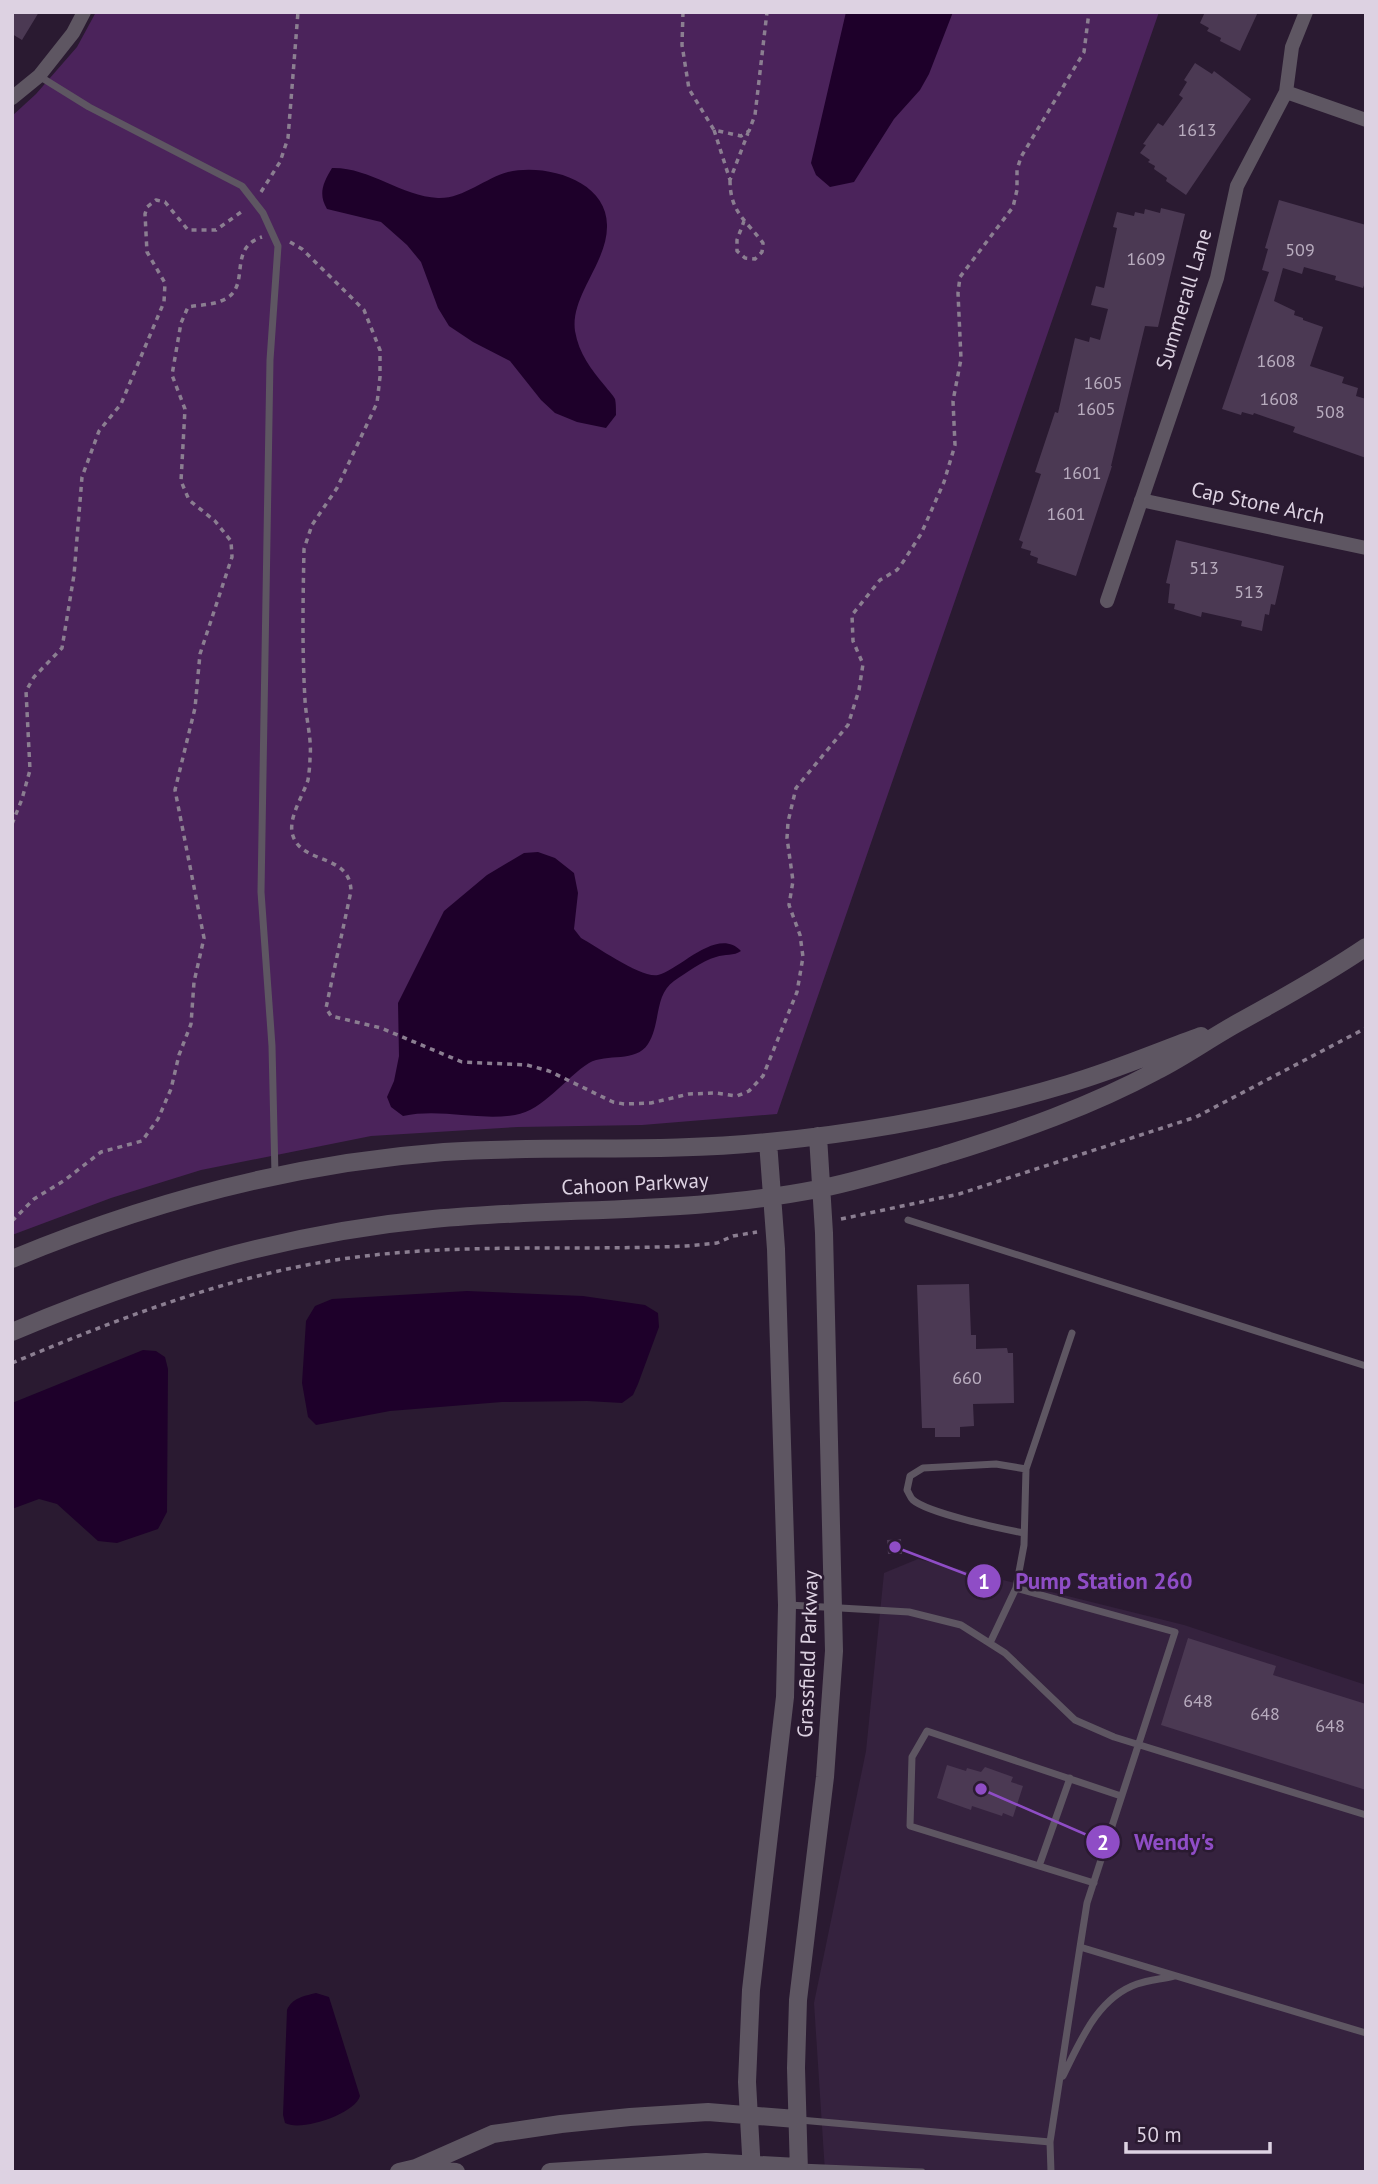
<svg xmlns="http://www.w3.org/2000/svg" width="1378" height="2184" viewBox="0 0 1378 2184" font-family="'PT Sans',sans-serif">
<rect width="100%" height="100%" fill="#2a1a31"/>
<!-- built -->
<path fill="#35223e" d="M918,1559L1184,1625L1366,1685V2172H825L814,2003L866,1751L884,1573Z"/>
<!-- green -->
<path fill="#4b235b" d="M96,12H1159L777,1114L642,1125L518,1127L371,1136L201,1170L111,1198L12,1235V116L36,94L77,47Z"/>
<!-- water -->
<path fill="#1e002a" d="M846,12H953L929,74L920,90L894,119L854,182L830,187L816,175L811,163Z
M332,168C369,167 401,196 438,198C463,199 485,178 508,172C545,163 607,180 607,225C608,262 570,296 575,331C579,354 591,369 605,386C608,390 613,395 615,399C616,403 616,410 616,415L606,428L577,422L555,413L541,400L510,361L473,342L449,326L438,308L421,262L407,245L381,222L327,209C318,194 323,183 332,168Z
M538,852L555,858L574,873L578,893L574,929L581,938C596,946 642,979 658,975C680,970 717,926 741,951C734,956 725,954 716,957C702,961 686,973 674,981C654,995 661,1024 648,1044C636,1063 607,1053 589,1063C565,1078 544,1110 515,1115C477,1121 441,1108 403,1116L391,1107L387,1097L394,1081L399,1056L398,1003L444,911L487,875L524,853Z
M467,1291L583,1296L645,1305L658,1313L659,1327L638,1384L633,1395L622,1403L587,1401L502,1402L390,1411L316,1425L308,1417L302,1383L306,1321L315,1306L332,1299Z
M143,1350L156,1351L165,1357L168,1369L167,1512L158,1529L117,1543L98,1541L57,1504L39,1499L12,1509V1403Z
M316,1993L329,1997L360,2096C355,2114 301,2132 285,2123L283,2115L287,2010C292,1998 304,1996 316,1993Z"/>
<!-- building -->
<path fill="#4b3953" d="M12,12H39L22,40L12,34Z
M1205,12H1258L1240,51L1220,41L1221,38L1207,31L1209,28L1200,23Z
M1195,63L1212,74L1214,71L1251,99L1186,195L1166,181L1167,178L1154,169L1155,166L1148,162L1150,160L1140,153L1146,145L1143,144L1158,123L1163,126L1183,98L1179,95L1187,82L1184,80Z
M1279,200L1366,225V280L1363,288L1335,280L1336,276L1304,267L1302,274L1283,268L1274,301L1295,311L1294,315L1303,318V320L1323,327L1310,366L1344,377L1342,383L1358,388L1356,396L1366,399V458L1293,432L1295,427L1254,413L1253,415L1242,412L1241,415L1222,409L1269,272L1262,270L1268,249L1265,248Z
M1161,208L1185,214L1158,327L1145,326L1111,466H1112L1076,576L1037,563L1038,558L1030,555L1031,551L1021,548L1023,542L1019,540L1041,474L1035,472L1055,412L1058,413L1075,338L1089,342L1090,337L1100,340L1108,309L1091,305L1096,286L1104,288L1117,228L1113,227L1117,212L1134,216L1135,212L1144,214L1145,209L1160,213Z
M1176,540L1284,566L1275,605L1271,604L1269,615L1265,614L1262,631L1241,626L1242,621L1202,612L1201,617L1174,609L1175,604L1168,603L1170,584L1166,583Z
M969,1284L971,1335H976V1349L1007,1348L1008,1353H1013L1014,1403L973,1404L974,1426L960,1427V1437H935V1428H922L917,1285Z
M901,1539L902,1554H888L887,1540Z
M1188,1638L1276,1666L1273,1675L1366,1704V1790L1161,1725Z
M947,1765L966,1771L967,1768L981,1772L985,1767L1013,1777L1011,1782L1023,1786L1013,1817L1003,1813L1002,1816L972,1806L971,1810L937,1798Z"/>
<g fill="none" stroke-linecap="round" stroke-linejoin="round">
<!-- path -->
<path stroke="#8b7e91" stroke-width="3.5" stroke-dasharray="5 5" stroke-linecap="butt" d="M683,12L682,45L689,89L714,130L741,136L749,131L755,115L767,12
M714,130L730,180L748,133
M730,180C730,212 745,219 763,243L762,252L755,259L745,258L737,251V240L744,221
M261,192L280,162L288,138L298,12
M290,242L302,249L364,310L380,350V377L377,403L337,488L312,525L304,549C303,599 302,650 305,700C306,719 312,739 310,758C310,765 309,773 308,780C303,796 287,819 293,836C303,865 350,853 351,891L326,1008L331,1016L381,1028L462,1062L527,1065L549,1071L613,1102L624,1104L651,1103L689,1094L716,1093L737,1096L749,1091L763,1076L797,992L803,957L800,935L789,905L793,881L787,838L788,822L796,788L848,725L859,690L863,664L853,641L852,615L880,580L897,570L903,562L921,534L944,482L955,445L953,401L961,359L958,293L960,277L1013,207L1017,190V170L1021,157L1084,52L1089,12
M12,824L22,799L30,770L26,691L34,677L62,648L74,575L82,477L99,431L121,404L164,302L165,283L147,252L145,214L147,207L156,200L165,202L188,230H216L244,210
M841,1219L959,1194L1196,1117L1366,1028
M12,1221L34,1199L65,1180L101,1152L142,1141L158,1119L171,1089L179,1055L191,1024L194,982L204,938L175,790L195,708L200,654L232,557L231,541L215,521L189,500L181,481L185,409L172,375L181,323L188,307C199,305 211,305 221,301C254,289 225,249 262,237
M12,1363C123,1317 237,1272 357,1257C465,1243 577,1251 686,1246L717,1243L733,1236L757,1232"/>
<!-- service -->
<path stroke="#5e5662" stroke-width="7" d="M39,76L89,107L242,186L263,213L278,246L270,360L261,892L272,1046L275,1175
M908,1220L1366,1366
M1024,1533C1002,1529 928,1513 913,1500C910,1497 909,1493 907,1490L910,1476L923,1468L996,1464L1026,1469
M1016,1588L1024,1545L1026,1469L1072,1333
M789,1605L909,1612L961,1625L1005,1653L1075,1720L1114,1737L1366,1815
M990,1643L1016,1588L1175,1632L1087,1903L1080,1947
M1039,1866L1070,1778
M1094,1883L910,1826L912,1757L927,1731L1121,1796
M1063,2076C1080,2042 1097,1998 1137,1984C1149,1980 1162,1979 1174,1976
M800,2120L1050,2142
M799,2167L922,2172
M1051,2172L1050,2142L1080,1947L1366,2033"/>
<!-- minor -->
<path stroke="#5e5662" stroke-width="14" d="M1286,92L1366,120
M12,98L39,76L73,33L84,12
M1141,500L1366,548
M1107,601L1217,278L1237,186L1286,92L1292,47L1306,12"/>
<!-- tertiary -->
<path stroke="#5e5662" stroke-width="18" d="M12,1259C149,1202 296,1163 444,1152C552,1145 660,1153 768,1142C870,1132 971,1113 1068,1084C1113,1071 1157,1052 1201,1036
M12,1332C149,1274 284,1233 433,1219C561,1207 692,1214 818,1189C863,1180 907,1166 950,1153C1020,1131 1091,1106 1156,1071C1186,1056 1213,1036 1243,1020C1285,997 1326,974 1366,947
M420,2169L456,2172
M399,2172L416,2168L493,2134L561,2124L630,2117L708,2112L796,2119
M550,2172L706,2162L798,2167
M752,2172L747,2082L751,1990L785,1697L787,1605L776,1249L768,1142
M799,2172L796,2068L798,2000L825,1777L834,1651L824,1233L818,1136"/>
</g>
<g text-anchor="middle" stroke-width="5" stroke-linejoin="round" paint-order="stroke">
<!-- number labels -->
<g font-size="18" fill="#b8acbe">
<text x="1197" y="136">1613</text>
<text x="1300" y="256">509</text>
<text x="1146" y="265">1609</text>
<text x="1276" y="367">1608</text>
<text x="1103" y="389">1605</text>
<text x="1279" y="405">1608</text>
<text x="1096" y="415">1605</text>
<text x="1330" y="418">508</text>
<text x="1082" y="479">1601</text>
<text x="1066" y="520">1601</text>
<text x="1204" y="574">513</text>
<text x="1249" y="598">513</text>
<text x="967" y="1384">660</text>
<text x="1198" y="1707">648</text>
<text x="1265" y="1720">648</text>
<text x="1330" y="1732">648</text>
</g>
<!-- street labels -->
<g font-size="21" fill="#ddd2e2" stroke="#2a1a31">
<text transform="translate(1184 299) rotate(-73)" y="7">Summerall Lane</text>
<text transform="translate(1258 503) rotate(12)" y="7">Cap Stone Arch</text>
<text transform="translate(635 1184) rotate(-3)" y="7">Cahoon Parkway</text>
<text transform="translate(808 1654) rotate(-88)" y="7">Grassfield Parkway</text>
</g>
</g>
<!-- callouts -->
<path fill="none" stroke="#8f4dc6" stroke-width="2.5" d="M895 1547L984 1581M981 1789L1103 1842"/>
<g fill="#8f4dc6" stroke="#2a1a31" stroke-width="2.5">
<circle cx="895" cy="1547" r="7"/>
<circle cx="981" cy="1789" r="7"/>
<circle cx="984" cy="1581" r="18"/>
<circle cx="1103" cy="1842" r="18"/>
</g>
<g font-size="21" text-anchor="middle" font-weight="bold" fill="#fff">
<text x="984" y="1589">1</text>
<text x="1103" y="1850">2</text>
</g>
<g font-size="23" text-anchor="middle" font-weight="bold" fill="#8f4dc6" stroke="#2a1a31" stroke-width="5" stroke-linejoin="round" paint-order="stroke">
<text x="1104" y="1589">Pump Station 260</text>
<text x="1174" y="1850">Wendy's</text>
</g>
<!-- border -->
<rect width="1378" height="2184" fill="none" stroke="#ddd2e2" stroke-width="28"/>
<!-- scale -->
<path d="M1126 2142v10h144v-10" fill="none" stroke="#ddd2e2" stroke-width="3.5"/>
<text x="1136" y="2142" font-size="21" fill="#ddd2e2" stroke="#2a1a31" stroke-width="5" paint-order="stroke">50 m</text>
</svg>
